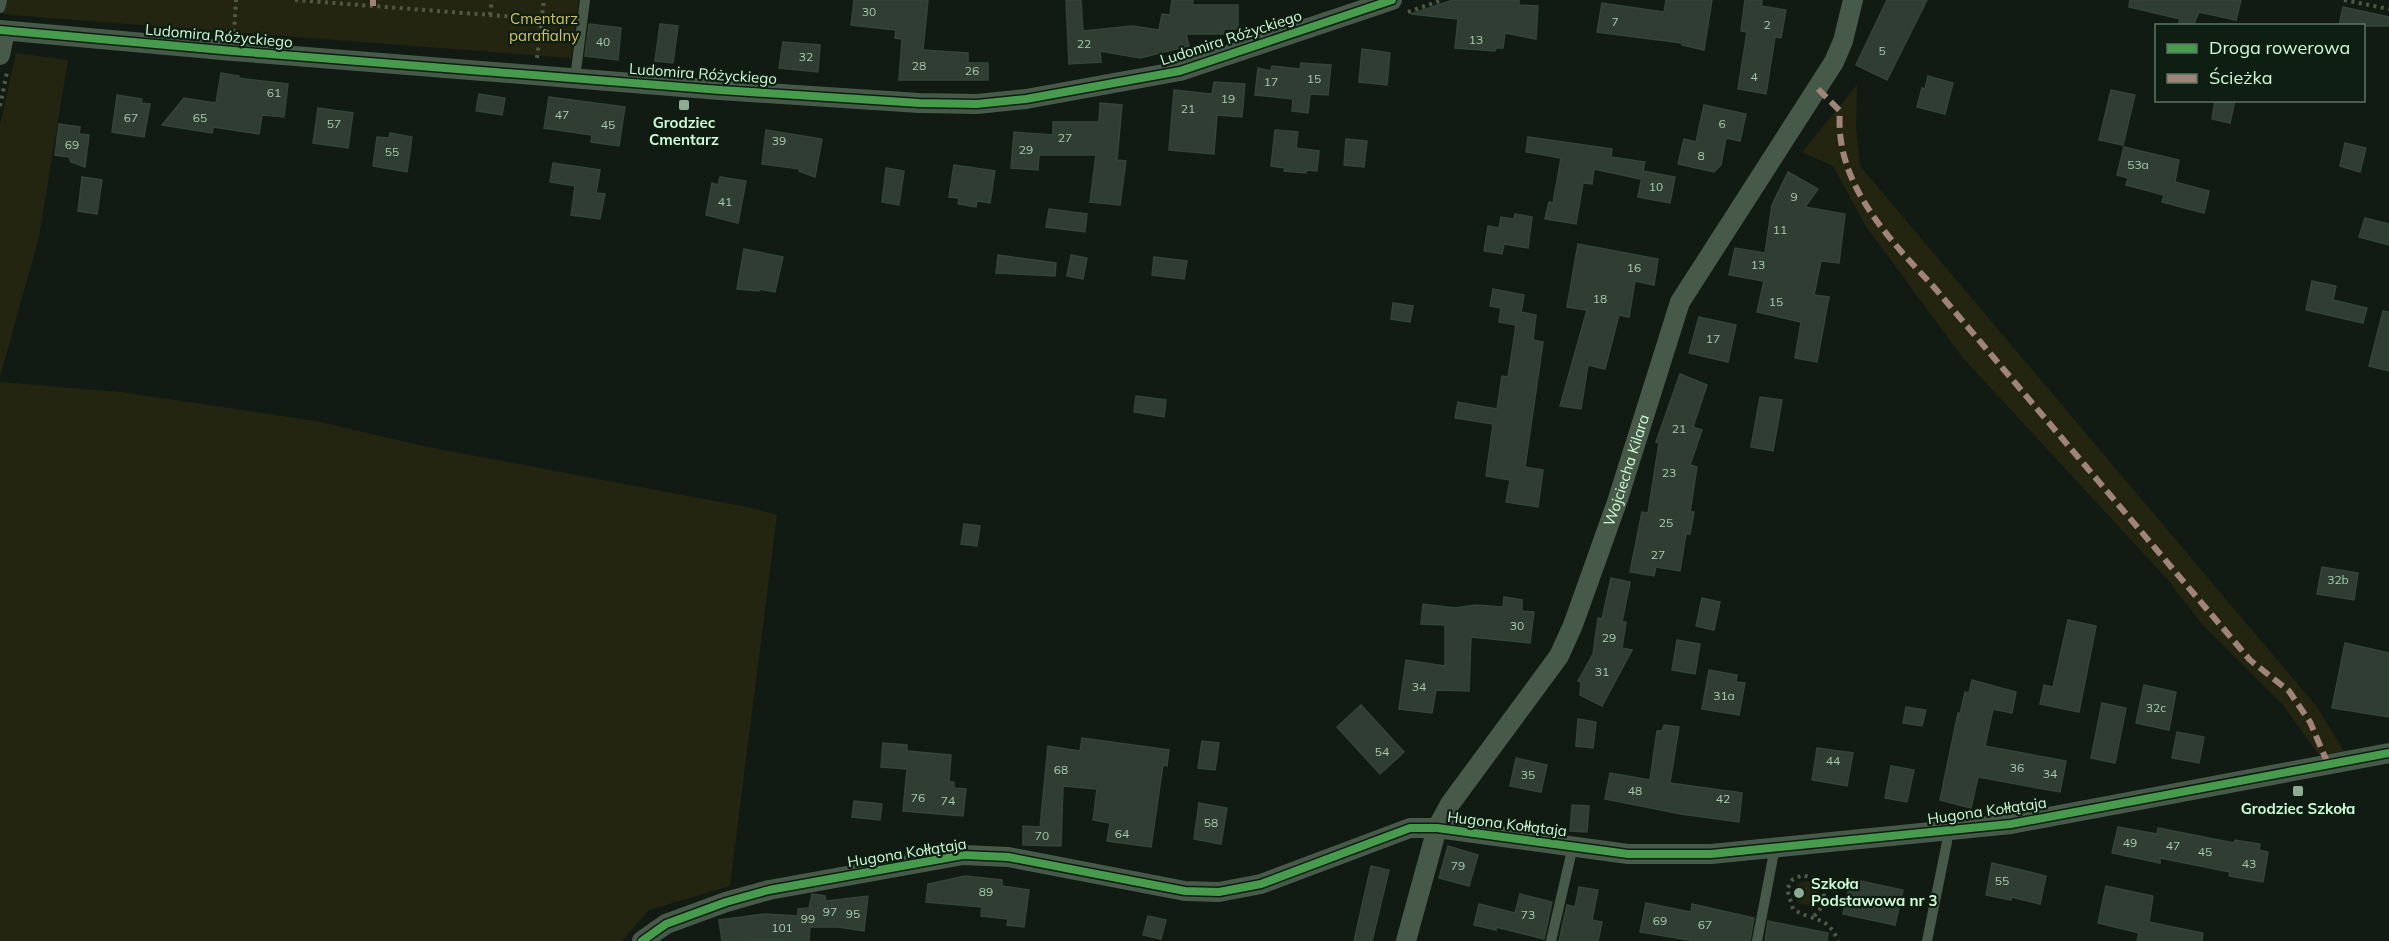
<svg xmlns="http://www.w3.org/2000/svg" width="2389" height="941" viewBox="0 0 2389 941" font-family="Mulish,sans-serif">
<rect width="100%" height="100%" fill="#121a14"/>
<!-- green -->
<path fill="#242511" d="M0,0H579L571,58L11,15L0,13Z
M16,53L68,60L39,237L0,377V125Z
M1857,85L1856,127L1860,166L2317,707L2344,751L2319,755L2283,705L2201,623L2167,579L1963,358L1865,225L1833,166L1802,152Z
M0,382L120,392L316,421L423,446L752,508L777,515L730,886L649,910L622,941H0Z
M1794 893a12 12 0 1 1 24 0a12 12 0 1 1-24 0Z"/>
<!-- building -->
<path fill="#2f3d32" stroke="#344438" stroke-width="1.5" d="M854,0H928L923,50L968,53V63H988V80H899L902,39L895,38L896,30L851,25Z
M1066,0H1081L1083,31L1132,26L1159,30L1162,14L1170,15L1172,0H1193L1192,5H1238V29H1224V34H1186L1189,46L1140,58L1100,51L1101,62L1069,64Z
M1453,0H1519V5L1538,6L1536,39L1505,33L1503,48H1496L1495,51L1455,48L1458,19L1411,14Z
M1666,0H1712L1704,50L1682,45V43L1597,32L1602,3L1664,12Z
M1745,0H1762L1761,6L1786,10L1781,38L1775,37L1766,94L1738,89L1747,32L1741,31Z
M1887,0H1927L1887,80L1856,65Z
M2130,0H2241L2236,20L2199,12L2193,26H2178L2180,19L2129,7Z
M2343,7L2389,17V26H2339Z
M589,24L621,28L618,60L585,56Z
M660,24L678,26L673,63L655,61Z
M783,42L820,45L818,72L779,68Z
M1362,49L1390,53L1387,85L1359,82Z
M1301,63L1331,65L1328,95L1310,94L1308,113L1292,111L1293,99L1255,95L1258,68L1271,71L1272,66L1300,69Z
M221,73L239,76L238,78L288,84L284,117L262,115L259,134L213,127L212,133L162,125L184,98L216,103Z
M1928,76L1953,83L1945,114L1917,107L1922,88L1925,89Z
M1214,82L1245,84L1242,117L1217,115L1214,154L1169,150L1174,90L1212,94Z
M2111,90L2135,95L2123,145L2099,140Z
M479,94L505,98L502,115L476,111Z
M117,95L142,99L141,103L150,104L144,137L112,132Z
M549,97L625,107L619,146L591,142L592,135L544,128Z
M2215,100H2235L2230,123L2212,119Z
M1100,103L1122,105L1117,160L1126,161L1120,205L1090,202L1096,155H1039L1038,170L1011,168L1014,132L1053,135V122H1099Z
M1704,105L1746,114L1740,141L1726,138L1721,165L1714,172L1678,164L1684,139L1696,142Z
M318,108L353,113L348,148L313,143Z
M59,124L80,127L79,134L89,135L85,167L71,162L69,157L55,155Z
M766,130L822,139L815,177L799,171L800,169L762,164Z
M1275,130L1298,132L1296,148L1319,151L1317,171L1306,170V173L1284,171L1285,168L1271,166Z
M390,133L412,137L407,172L373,166L377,137L389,138Z
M1528,137L1612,149L1611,157L1645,162L1641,179L1594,169L1592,184L1583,183L1576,224L1545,219L1549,202L1553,203L1561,158L1526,152Z
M1346,139L1367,141L1364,167L1344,165Z
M2345,143L2366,148L2360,172L2340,166Z
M2124,147L2179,160L2175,182L2209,191L2204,213L2162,202L2164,195L2126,185L2128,178L2117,175Z
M553,163L600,170L596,193L605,194L600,219L571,215L575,186L550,182Z
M954,165L995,171L990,203L977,201L976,207L958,204L959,198L949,197Z
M886,168L904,171L899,205L882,202Z
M1643,171L1675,177L1670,203L1638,197Z
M1788,172L1818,189L1805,207L1845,214L1839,263L1821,261L1814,295L1829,297L1817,362L1795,358L1801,322L1757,312L1764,281L1729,275L1735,248L1765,253L1772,205Z
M82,177L102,180L97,214L78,211Z
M720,177L746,181L738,223L706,215L712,183L718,185Z
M1049,209L1087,214L1085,232L1046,227Z
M1515,214L1532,217L1528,248L1504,244L1502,254L1484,251L1488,226L1499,228L1501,217L1514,219Z
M2365,218L2389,224V245L2359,237Z
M1578,244L1658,259L1654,285L1635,281L1629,317L1619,315L1605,369L1588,365L1581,409L1560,406L1587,310L1567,307Z
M744,249L783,257L775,292L759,289V291L737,289Z
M998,255L1056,263L1055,276L996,273Z
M1071,255L1087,258L1083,279L1067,276Z
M1154,257L1187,261L1184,279L1152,275Z
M2312,281L2336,286L2333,300L2367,308L2363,323L2306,310Z
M1493,289L1524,295L1521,312L1536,315L1533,340L1543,342L1525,467L1543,470L1538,507L1506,502L1510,480L1486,476L1493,424L1455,418L1458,402L1497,409L1502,376L1508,377L1516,325L1499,322L1501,308L1490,306Z
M1393,303L1413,306L1410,322L1391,319Z
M2383,311L2389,312V371L2369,366Z
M1699,317L1736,325L1728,362L1689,353Z
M1680,374L1707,385L1693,427L1702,430L1690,465L1697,467L1690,512H1694L1690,534H1686L1680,571L1656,567L1654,576L1630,572L1642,512L1648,513L1659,443L1656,442Z
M1136,396L1166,400L1164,417L1134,412Z
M1760,397L1782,400L1773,451L1751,447Z
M964,524L980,526L977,546L961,544Z
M2322,567L2358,573L2354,600L2317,594Z
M1611,578L1630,582L1622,622H1626L1622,648L1632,650L1602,706L1580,695L1581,682L1578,681L1593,654L1598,618L1602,619Z
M1504,597L1522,600V611L1534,612L1530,643L1471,637L1469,691L1436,690L1432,713L1399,709L1406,660L1445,666V625L1421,624L1423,604L1455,608L1476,605L1503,607Z
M1702,598L1720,602L1714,630L1696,626Z
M2068,620L2096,626L2079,712L2040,704L2044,685L2053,687Z
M1677,640L1700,644L1695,674L1672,670Z
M2345,643L2389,653V717L2332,708Z
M1709,670L1737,675L1736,682L1745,683L1739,715L1702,709Z
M1972,680L2016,692L2012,713L1993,709L1985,746L2066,761L2060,792L1978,777L1971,808L1940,800L1958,713L1960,714L1965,692L1969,693Z
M2144,685L2176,692L2169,730L2136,723Z
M2102,703L2126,708L2115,763L2091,758Z
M1361,705L1404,752L1380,774L1337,727Z
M1906,707L1926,710L1922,726L1903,723Z
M1578,719L1596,722L1593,748L1576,746Z
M1664,725L1679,727L1670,783L1742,793L1739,822L1681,814L1605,799L1610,773L1650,780L1657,731H1662Z
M2177,732L2204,737L2199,763L2172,758Z
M1082,738L1169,750L1167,766L1163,765L1151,847L1107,841L1110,823L1093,820L1097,789L1063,786L1061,846L1023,845V826L1040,827L1048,746L1080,751Z
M1202,741L1219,743L1215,770L1198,768Z
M883,743L907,745V751L951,755L949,782H954V788L966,789L963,816L903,811L907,769L881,767Z
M1817,748L1853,753L1847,786L1812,780Z
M1516,758L1547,765L1541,792L1510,786Z
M1891,766L1914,770L1907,802L1885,798Z
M854,801L882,804L880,820L852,817Z
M1199,803L1227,808L1221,844L1194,839Z
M1572,805L1589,806L1587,832L1570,831Z
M2118,827L2157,834L2158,828L2234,843L2235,840L2260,844L2259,850L2268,852L2263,882L2229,876L2230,872L2160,858V863L2112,853Z
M1448,846L1478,855L1469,886L1439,878Z
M1992,863L2046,876L2040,904L2011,897V900L1986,895Z
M1371,866L1389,870L1372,941H1354Z
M965,876L1002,880V886L1029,890L1024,927L1007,925L1008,919L981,916L982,907L926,902L928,884Z
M1851,879L1903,890L1895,925L1843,914Z
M2106,886L2153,896L2149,922L2203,933L2202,941H2137L2139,933L2098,923Z
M1579,887L1598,890L1592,920L1602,922L1598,941H1559L1567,905L1575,907Z
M812,894L825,896L826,901L868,896L864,931L838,927H810L809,940L722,941L719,920L765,914L798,916V909L809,908Z
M1520,894L1552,902L1544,939L1496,927V930L1474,925L1479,904L1515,913Z
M1646,903L1691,912L1692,904L1754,918L1750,941H1694L1640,932Z
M1148,916L1166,920L1161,939L1143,935Z
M1768,921L1828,933L1827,941H1765Z"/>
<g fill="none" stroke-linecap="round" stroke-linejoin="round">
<!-- path -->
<path stroke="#4e5a44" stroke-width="4" stroke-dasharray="3 4.5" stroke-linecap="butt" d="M295,0L542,19
M2344,0L2389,9
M1408,12L1442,0
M490,15L492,0
M234,32L236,0
M537,58L544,0
M0,106L7,72
M1814,916C1825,906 1826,895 1821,881L1803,875L1793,879L1787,889L1793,909C1813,922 1828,915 1838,941"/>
<!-- service -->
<path stroke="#475a49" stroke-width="10" d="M0,8L2,0
M575,78L585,0
M1551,941L1573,846
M1757,941L1775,847
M1927,941L1947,842L1945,831"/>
<!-- minor -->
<g stroke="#475a49" stroke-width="20">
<path d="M0,30L233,51L720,90L919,103L977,104L1026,99L1180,71L1392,0"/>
<path d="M0,55L5,31"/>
<path d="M642,941L666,924L726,902L769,890L963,855L1008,857L1185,891L1219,892L1261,884L1410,828H1437L1628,854H1711L2011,824L2389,753"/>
<path id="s1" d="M1406,941L1437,828L1450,804L1559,656L1573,625L1617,502L1680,302L1834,62L1843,41L1853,0"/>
</g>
<!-- quiet -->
<path stroke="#a18479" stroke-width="6" stroke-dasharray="12 6" stroke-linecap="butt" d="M373,6V0
M1818,89L1840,111C1834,182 1888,238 1933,286L2250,660L2289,691L2310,722L2328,764"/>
<!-- cycleway casing -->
<g stroke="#0e1e12" stroke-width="11">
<path id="cycleway" d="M0,30L233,51L720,90L919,103L977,104L1026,99L1180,71L1392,0
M642,941L666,924L726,902L769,890L963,855L1008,857L1185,891L1219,892L1261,884L1410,828H1437L1628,854H1711L2011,824L2389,753"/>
</g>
<!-- cycleway -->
<use href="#cycleway" stroke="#469c4c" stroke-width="8"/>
</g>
<!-- markers -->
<g fill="#8dac93" stroke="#0e1e12" stroke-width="2">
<rect x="678" y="99" width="12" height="12" rx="3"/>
<rect x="2292" y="785" width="12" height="12" rx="3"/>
<circle cx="1799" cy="893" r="6"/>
</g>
<g text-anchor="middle" stroke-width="4.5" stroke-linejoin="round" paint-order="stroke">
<!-- number labels -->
<g font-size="12" fill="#a7ccae">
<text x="869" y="16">30</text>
<text x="1615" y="26">7</text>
<text x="1767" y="29">2</text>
<text x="1476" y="44">13</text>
<text x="603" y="46">40</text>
<text x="1084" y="48">22</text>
<text x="1882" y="55">5</text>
<text x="806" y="61">32</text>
<text x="919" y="70">28</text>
<text x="972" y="75">26</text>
<text x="1754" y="81">4</text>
<text x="1314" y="83">15</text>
<text x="1271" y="86">17</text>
<text x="274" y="97">61</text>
<text x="1228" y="103">19</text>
<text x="1188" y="113">21</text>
<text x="562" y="119">47</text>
<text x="131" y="122">67</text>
<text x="200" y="122">65</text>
<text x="334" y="128">57</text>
<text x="1722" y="128">6</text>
<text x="608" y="129">45</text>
<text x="1065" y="142">27</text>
<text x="779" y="145">39</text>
<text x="72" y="149">69</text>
<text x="1026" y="154">29</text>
<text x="392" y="156">55</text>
<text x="1701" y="160">8</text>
<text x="2138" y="169">53a</text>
<text x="1656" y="191">10</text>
<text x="1794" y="201">9</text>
<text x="725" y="206">41</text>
<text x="1780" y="234">11</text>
<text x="1758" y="269">13</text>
<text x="1634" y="272">16</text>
<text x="1600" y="303">18</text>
<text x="1776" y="306">15</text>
<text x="1713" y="343">17</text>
<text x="1679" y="433">21</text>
<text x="1669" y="477">23</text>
<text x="1666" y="527">25</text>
<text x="1658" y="559">27</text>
<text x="2338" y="584">32b</text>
<text x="1517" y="630">30</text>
<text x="1609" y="642">29</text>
<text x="1602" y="676">31</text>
<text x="1419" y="691">34</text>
<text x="1724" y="700">31a</text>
<text x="2156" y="712">32c</text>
<text x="1382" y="756">54</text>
<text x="1833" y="765">44</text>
<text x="2017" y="772">36</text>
<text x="1061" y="774">68</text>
<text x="2050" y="778">34</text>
<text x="1528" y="779">35</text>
<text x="1635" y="795">48</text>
<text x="918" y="802">76</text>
<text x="1723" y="803">42</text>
<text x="948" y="805">74</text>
<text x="1211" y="827">58</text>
<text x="1122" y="838">64</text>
<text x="1042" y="840">70</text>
<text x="2130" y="847">49</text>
<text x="2173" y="850">47</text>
<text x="2205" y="856">45</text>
<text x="2249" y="868">43</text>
<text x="1458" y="870">79</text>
<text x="2002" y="885">55</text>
<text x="986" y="896">89</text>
<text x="830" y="916">97</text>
<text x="853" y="918">95</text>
<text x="1528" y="919">73</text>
<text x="808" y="923">99</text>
<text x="1660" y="925">69</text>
<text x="1705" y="929">67</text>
<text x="782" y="932">101</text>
</g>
<!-- park labels -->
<g font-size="15" fill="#d5c161" stroke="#0e1e12">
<text x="544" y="24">Cmentarz<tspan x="544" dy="17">parafialny</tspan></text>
</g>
<!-- street labels -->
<g font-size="15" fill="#cffbd7" stroke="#0e1e12">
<text transform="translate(219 36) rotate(5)" y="5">Ludomira Różyckiego</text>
<text transform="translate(1231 38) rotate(-18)" y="5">Ludomira Różyckiego</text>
<text transform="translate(703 74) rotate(4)" y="5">Ludomira Różyckiego</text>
<text dy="5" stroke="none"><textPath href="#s1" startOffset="526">Wojciecha Kilara</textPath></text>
<text transform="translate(1987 811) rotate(-8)" y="5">Hugona Kołłątaja</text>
<text transform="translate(1507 824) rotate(7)" y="5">Hugona Kołłątaja</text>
<text transform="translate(907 853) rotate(-9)" y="5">Hugona Kołłątaja</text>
</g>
<!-- poi labels -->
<g font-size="15" font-weight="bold" fill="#cffbd7" stroke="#0e1e12">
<text x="684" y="128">Grodziec<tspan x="684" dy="17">Cmentarz</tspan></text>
<text x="2298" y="814">Grodziec Szkoła</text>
<text x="1811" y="889" text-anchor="start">Szkoła<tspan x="1811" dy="17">Podstawowa nr 3</tspan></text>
</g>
</g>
<!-- legend -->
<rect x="2155" y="24" width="210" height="78" fill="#0e1e12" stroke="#5b7661" stroke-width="1.5"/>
<rect x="2167" y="44" width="30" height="9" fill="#469c4c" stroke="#5b7661" stroke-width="1.5"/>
<text x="2209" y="54" font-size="18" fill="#cffbd7">Droga rowerowa</text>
<rect x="2167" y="74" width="30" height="9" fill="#a18479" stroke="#5b7661" stroke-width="1.5"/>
<text x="2209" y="84" font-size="18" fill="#cffbd7">Ścieżka</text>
</svg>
